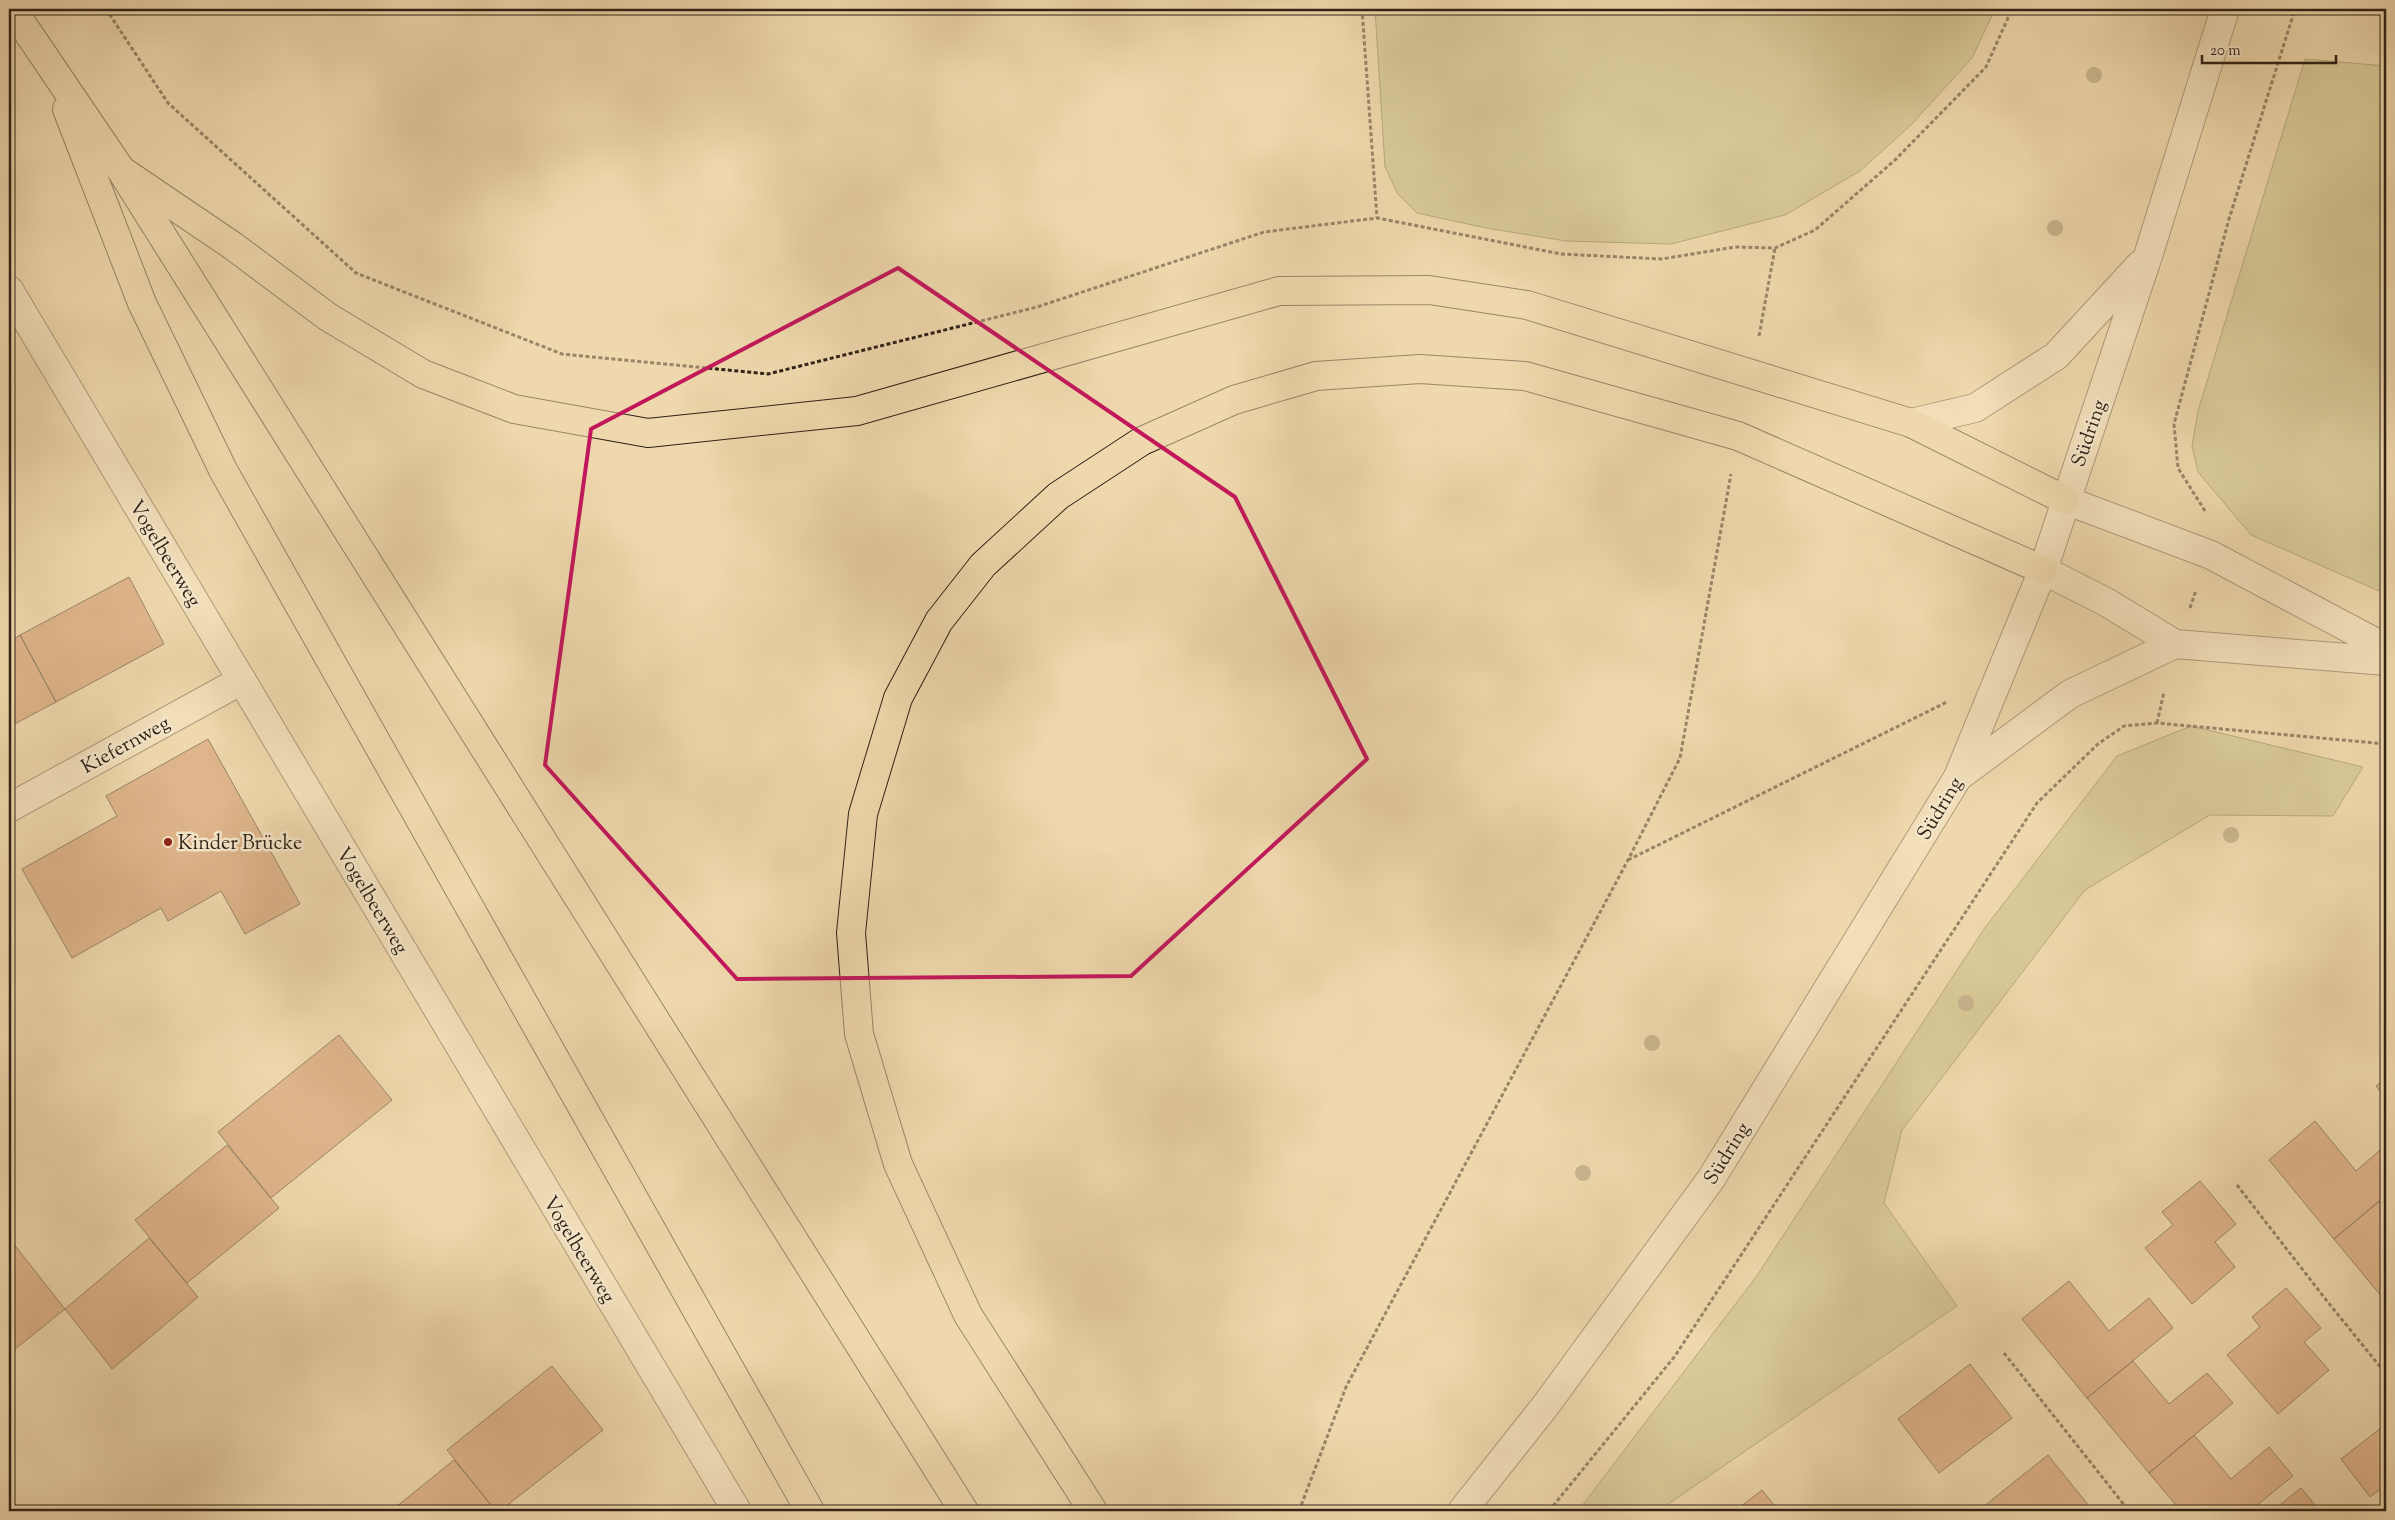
<svg xmlns="http://www.w3.org/2000/svg" width="2395" height="1520" viewBox="0 0 2395 1520" font-family="'Sorts Mill Goudy',serif">
<rect width="100%" height="100%" fill="#efd8ad"/>
<filter id="stains"><feTurbulence type="fractalNoise" baseFrequency=".004" numOctaves="4"/><feColorMatrix values="0 0 0 0 .2 0 0 0 0 .09 0 0 0 0 .02 0 0 0 .5 -.17"/></filter>
<radialGradient id="worn" r=".72"><stop offset=".6" stop-color="#630" stop-opacity="0"/><stop offset="1" stop-color="#630" stop-opacity=".3"/></radialGradient>
<!-- green -->
<path fill="#c1bc84" stroke="#786f4d" d="M1375,9H1995L1972,58L1911,125L1860,171L1785,215L1671,244L1566,241L1486,228L1417,213L1398,194L1385,167Z
M2305,59L2386,66V594L2251,535L2198,472L2192,446L2198,411Z
M2191,726L2363,767L2333,816L2210,815L2085,890L1902,1130L1884,1203L1957,1306L1658,1511H1578L1756,1277L1984,929L2117,756Z"/>
<!-- building -->
<path fill="#cd8b63" stroke="#2f2216" d="M129,577L164,644L56,702L20,635Z
M20,635L56,702L9,727V642Z
M208,739L300,904L245,934L221,891L168,921L161,908L72,958L22,869L117,816L106,796Z
M339,1035L392,1100L271,1198L218,1132Z
M2386,1078V1099L2376,1086Z
M2315,1121L2356,1171L2386,1145V1196L2334,1239L2269,1160Z
M227,1145L279,1208L187,1283L135,1220Z
M2200,1181L2236,1224L2215,1242L2235,1267L2192,1304L2145,1248L2173,1225L2162,1212Z
M2379,1201L2386,1210V1302L2334,1239Z
M9,1238L65,1309L9,1354Z
M149,1238L198,1297L112,1369L65,1309Z
M2069,1281L2109,1331L2149,1298L2173,1328L2087,1398L2022,1319Z
M2286,1288L2321,1328L2304,1342L2329,1370L2278,1414L2227,1355L2260,1327L2252,1317Z
M2133,1361L2169,1404L2207,1373L2233,1403L2149,1473L2087,1398Z
M1970,1364L2012,1418L1939,1473L1898,1419Z
M552,1366L603,1430L500,1511H496L447,1450Z
M2386,1424V1485L2370,1497L2341,1459Z
M2194,1435L2231,1479L2269,1447L2293,1476L2250,1511H2181L2149,1473Z
M2048,1455L2093,1511H1978Z
M454,1460L496,1511H391Z
M2301,1488L2320,1511H2272Z
M1762,1490L1779,1511H1735Z"/>
<g fill="none" stroke-linecap="round" stroke-linejoin="round">
<!-- minor casing -->
<g stroke="#5f503c" stroke-width="30">
<path id="minor" d="M9,290L737,1511
M9,808L242,680"/>
</g>
<!-- tertiary casing -->
<g stroke="#5f503c" stroke-width="30">
<path id="tertiary" d="M1911,423L1975,408L2056,356L2140,265
M2065,500L2211,555L2386,648
M2043,570L2106,602L2175,644L2386,661
M1958,777L2070,694L2175,644
M1462,1511L1546,1405L1711,1179L1958,777L2043,570L2148,256L2225,9"/>
</g>
<!-- trunk casing -->
<g stroke="#2f2216" stroke-width="30">
<path id="trunk" d="M12,9L121,170L964,1511
M67,109L142,303L223,470L810,1511
M121,170L233,246L328,317L423,374L514,409L648,433L857,411L1279,291L1429,290L1527,305L1911,423L2065,500
M1093,1511L968,1315L898,1164L859,1034L851,933L863,814L898,698L939,621L983,565L1058,496L1142,441L1234,400L1316,376L1420,369L1525,376L1738,436L2043,570"/>
</g>
<!-- path -->
<path stroke="#2f2216" stroke-width="3" stroke-dasharray="4 2.5" stroke-linecap="butt" d="M106,9L168,103L356,273L562,354L768,374L1037,307L1264,232L1377,218L1561,254L1662,259L1735,247L1775,248L1815,230L1895,160L1986,67L2012,9
M1362,9L1377,218
M1759,336L1775,248
M2205,511L2178,468L2174,424L2229,219L2295,9
M2190,608L2196,590
M2157,723L2164,692
M1628,860L1947,702
M2237,1185L2327,1301L2386,1374
M2004,1353L2129,1511
M1299,1511L1346,1387L1628,860L1680,758L1731,474
M1549,1511L1675,1356L2037,803L2098,744L2124,726L2157,723L2386,744"/>
<!-- minor -->
<use href="#minor" stroke="#f5e6ca" stroke-width="28"/>
<!-- tertiary -->
<use href="#tertiary" stroke="#f5e6ca" stroke-width="28"/>
<!-- trunk -->
<use href="#trunk" stroke="#efd8ad" stroke-width="28"/>
</g>
<!-- trees -->
<g fill="#9a8969">
<circle cx="2094" cy="75" r="8"/>
<circle cx="2055" cy="228" r="8"/>
<circle cx="2231" cy="835" r="8"/>
<circle cx="1966" cy="1003" r="8"/>
<circle cx="1652" cy="1043" r="8"/>
<circle cx="1583" cy="1173" r="8"/>
</g>
<!-- marked area -->
<path d="M0 0H2395V1520H0ZM898,268L1235,497L1367,759L1131,976L737,979L545,765L591,429Z" fill="#efd8ad" fill-opacity=".55" fill-rule="evenodd"/>
<path fill="none" stroke="#c2185b" stroke-width="4" stroke-linejoin="round" d="M898,268L1235,497L1367,759L1131,976L737,979L545,765L591,429Z"/>
<!-- markers -->
<circle fill="#8f2418" stroke="#f5e6ca" stroke-width="2" cx="168" cy="842" r="5"/>
<g text-anchor="middle" stroke-width="5" stroke-linejoin="round" paint-order="stroke">
<!-- street labels -->
<g font-size="20" fill="#2f2216" stroke="#f5e6ca">
<text transform="translate(2088 433) rotate(-71)" y="7">Südring</text>
<text transform="translate(166 553) rotate(59)" y="7">Vogelbeerweg</text>
<text transform="translate(125 744) rotate(-29)" y="7">Kiefernweg</text>
<text transform="translate(1939 808) rotate(-59)" y="7">Südring</text>
<text transform="translate(373 900) rotate(59)" y="7">Vogelbeerweg</text>
<text transform="translate(1726 1153) rotate(-58)" y="7">Südring</text>
<text transform="translate(580 1249) rotate(59)" y="7">Vogelbeerweg</text>
</g>
<!-- poi labels -->
<g font-size="20" fill="#2f2216" stroke="#f5e6ca" text-anchor="start">
<text x="178" y="849">Kinder Brücke</text>
</g>
</g>
<!-- margin -->
<rect width="2395" height="1520" fill="none" stroke="#efd8ad" stroke-width="30"/>
<rect x="10" y="10" width="2375" height="1500" fill="none" stroke="#2f2216" stroke-width="2.5"/>
<rect x="15" y="15" width="2365" height="1490" fill="none" stroke="#2f2216"/>
<!-- scale -->
<path d="M2202 55v8h134v-8" fill="none" stroke="#2f2216" stroke-width="2.5"/>
<text x="2210" y="55" font-size="15" fill="#2f2216" stroke="#f5e6ca" stroke-width="4" paint-order="stroke">20 m</text>
<rect width="100%" height="100%" filter="url(#stains)"/>
<rect width="100%" height="100%" fill="url(#worn)"/>
</svg>
